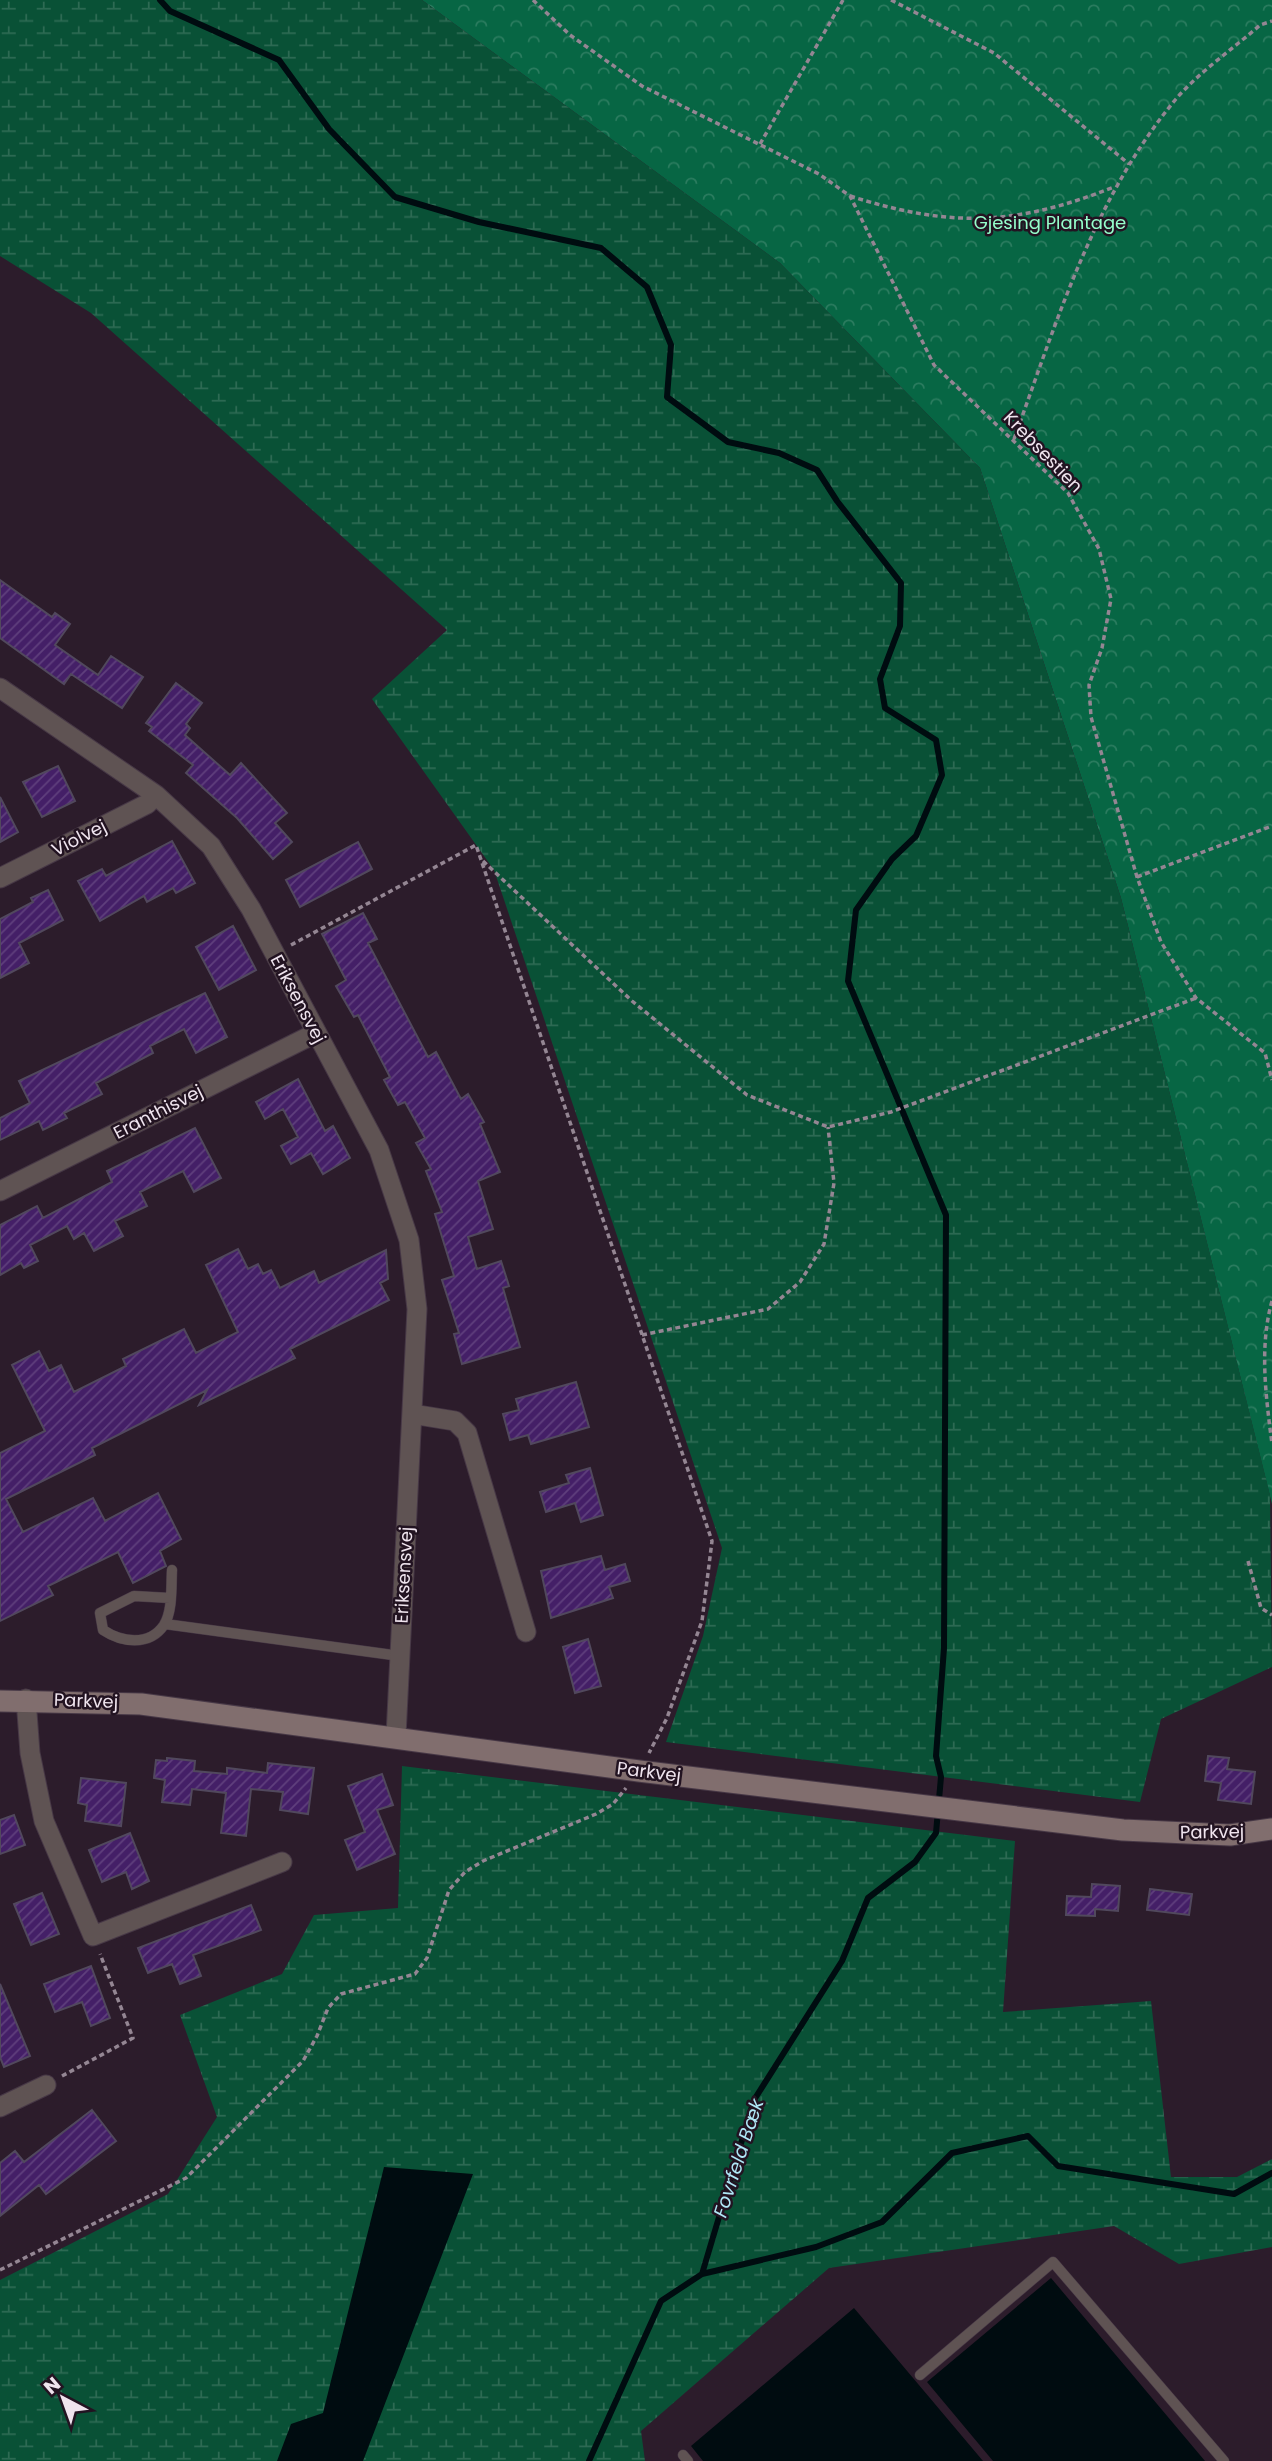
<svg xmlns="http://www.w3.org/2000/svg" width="1272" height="2461" viewBox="0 0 1272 2461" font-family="Poppins,sans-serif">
<defs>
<pattern id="forest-crowns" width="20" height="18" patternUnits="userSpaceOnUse" patternTransform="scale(1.75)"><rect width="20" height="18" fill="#076644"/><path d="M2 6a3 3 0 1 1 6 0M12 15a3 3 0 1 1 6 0" fill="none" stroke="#2b7c5f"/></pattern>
<pattern id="wetland-marsh" width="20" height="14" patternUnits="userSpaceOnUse" patternTransform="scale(1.75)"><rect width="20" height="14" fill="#095136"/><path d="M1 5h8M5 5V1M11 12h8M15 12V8" fill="none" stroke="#2d6a53"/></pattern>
<pattern id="building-hatch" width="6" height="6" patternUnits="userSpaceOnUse" patternTransform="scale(1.75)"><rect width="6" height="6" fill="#441f67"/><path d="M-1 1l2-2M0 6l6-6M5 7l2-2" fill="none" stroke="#5f3f7d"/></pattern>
</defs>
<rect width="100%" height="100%" fill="#2c1c2b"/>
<!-- forest -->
<path fill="url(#forest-crowns)" d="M422,0H1272V1504L1121,898L980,468L780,263Z"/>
<!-- wetland -->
<path fill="url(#wetland-marsh)" d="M0,0H422L780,263L980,468L1121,898L1270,1495L1272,1667L1161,1719L1140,1802L666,1742L703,1636L722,1548L494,870L372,699L447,630L91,313L0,256Z
M402,1766L1015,1841L1003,2012L1151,2001L1171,2177H1237L1272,2159V2247L1179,2264L1114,2226L829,2268L641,2431L645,2461H0V2280L168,2194L217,2117L180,2015L282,1974L314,1915L398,1908Z"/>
<!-- water -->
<path fill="#000c10" d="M384,2167L473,2174L363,2461H277L291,2424L323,2413Z
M1051,2278L1205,2461H993L927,2382Z
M854,2308L983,2461H703L691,2446Z"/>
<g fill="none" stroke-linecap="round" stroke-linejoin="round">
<!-- stream -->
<path stroke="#000c10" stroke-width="6" d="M160,0L170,11L279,60L329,129L395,197L479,222L601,248L647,287L671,345L667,397L728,442L779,453L817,470L837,501L901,583L900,626L880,679L885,708L936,740L942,775L916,836L892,859L856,910L848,981L946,1215L944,1648L936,1756L941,1777L936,1833L915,1862L868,1898L842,1961L754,2100L702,2274L661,2301L589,2461
M702,2274L816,2247L882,2222L952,2153L1028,2136L1058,2166L1234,2194L1272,2173"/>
</g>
<!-- building -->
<path fill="url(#building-hatch)" stroke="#51485d" stroke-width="2" d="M0,580L52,617L55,613L70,624L55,645L98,675L111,656L143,677L122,708L71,674L64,684L0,638Z
M176,683L202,703L186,724L190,728L185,735L230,775L241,763L287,813L275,823L292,842L273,859L237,818L186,773L193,765L149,731L152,727L146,723Z
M58,766L75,801L42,817L23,782Z
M0,797L18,832L0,842Z
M172,841L195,883L176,893L173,888L147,902L144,896L100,921L78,881L102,869L106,876Z
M358,842L372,869L300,907L286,880Z
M48,890L63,920L19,943L29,963L0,978V919L33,902L31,898Z
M363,913L377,939L368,943L428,1057L436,1052L461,1099L468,1094L484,1122L480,1124L500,1172L478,1181L493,1229L468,1237L477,1269L501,1261L509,1286L503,1288L520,1347L462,1364L454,1334L459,1333L442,1280L454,1276L435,1214L442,1212L426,1171L431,1169L416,1143L425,1138L405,1102L398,1105L384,1080L390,1077L358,1015L354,1017L336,986L346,980L322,934Z
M233,926L256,970L219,990L196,947Z
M205,993L227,1037L196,1053L184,1029L150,1046L153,1053L96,1083L102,1094L64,1113L67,1118L43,1130L39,1121L0,1140V1118L30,1103L19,1081Z
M298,1079L325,1131L333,1126L350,1158L323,1174L311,1153L291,1164L281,1146L298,1137L283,1109L265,1119L256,1102Z
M195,1128L221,1178L194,1192L183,1171L140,1192L147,1206L115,1221L123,1236L94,1251L84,1233L74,1239L67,1226L30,1245L38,1261L24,1268L21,1263L0,1275V1225L37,1206L43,1218L112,1182L107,1171Z
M238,1249L248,1269L258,1264L263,1274L271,1270L280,1288L314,1271L319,1283L386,1250L388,1279L380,1283L389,1300L290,1349L295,1358L199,1405L207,1390L92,1448L95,1455L6,1499L23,1532L93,1498L105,1521L158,1493L181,1539L160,1551L166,1566L133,1583L118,1552L48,1586L53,1595L0,1621V1453L45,1431L12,1365L39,1351L49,1371L61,1365L74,1392L126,1366L123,1359L184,1329L196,1353L238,1332L206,1265Z
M576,1382L589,1427L531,1444L528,1435L510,1440L503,1414L519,1410L516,1399Z
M590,1468L603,1515L581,1522L575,1503L546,1512L540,1492L569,1483L566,1475Z
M601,1556L605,1570L625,1564L630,1581L609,1587L613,1598L551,1618L541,1571Z
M588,1639L601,1686L575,1693L563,1647Z
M1208,1756L1229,1758L1227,1769L1255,1772L1251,1804L1218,1800L1221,1783L1205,1781Z
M167,1758L195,1761L194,1771L227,1774V1768L267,1773L268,1763L314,1768L308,1814L280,1810L283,1792L251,1789L246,1836L221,1833L226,1793L192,1789L190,1805L162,1802L165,1780L154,1778L156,1760L167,1761Z
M382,1774L393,1805L377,1810L395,1854L357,1870L345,1840L365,1832L348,1786Z
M81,1778L126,1783L121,1826L85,1821L87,1805L78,1803Z
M14,1815L25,1845L0,1854V1820Z
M130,1833L149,1881L132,1889L126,1872L102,1882L89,1850Z
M1092,1884L1120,1886L1118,1911L1095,1909V1916L1066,1915L1067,1896L1091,1897Z
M1150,1889L1192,1894L1189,1915L1147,1910Z
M42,1893L59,1934L31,1945L14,1904Z
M251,1905L261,1930L193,1955L201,1976L180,1984L172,1964L148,1973L138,1948Z
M91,1966L110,2018L91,2026L82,2002L55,2012L44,1984Z
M0,1984L30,2056L4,2067L0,2057Z
M92,2110L116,2141L46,2194L39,2185L0,2216V2163L15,2151L24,2162Z"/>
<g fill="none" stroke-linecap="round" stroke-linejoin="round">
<!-- lane casing -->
<g stroke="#473846" stroke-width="11">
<path id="lane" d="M170,1598L134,1596L100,1613L103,1630C121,1642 149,1647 164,1625C173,1611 171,1585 172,1570
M165,1624L400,1656
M920,2375L1053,2262L1224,2461
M683,2455L688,2461"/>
</g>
<!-- street casing -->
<g stroke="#473846" stroke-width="21">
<path id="street" d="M0,688L156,795L211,846L251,909L379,1150L409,1240L417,1309L396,1736
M0,878L147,804L156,795
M0,1191L316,1033
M412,1414L455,1421L467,1433L526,1632
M26,1699L30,1753L44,1821L93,1936L282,1862
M0,2107L46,2085"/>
</g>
<!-- secondary casing -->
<g stroke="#473846" stroke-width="23">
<path id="secondary" d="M0,1701L141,1704L639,1771L1123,1830L1230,1835L1272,1829"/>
</g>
<!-- path -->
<path stroke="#948693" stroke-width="3.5" stroke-dasharray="5 3.5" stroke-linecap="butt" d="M533,0L570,35L642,86L819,174L850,196L934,365L1068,493L1099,549L1111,599L1102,648L1089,685L1091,717L1137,877L1161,942L1196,998L1265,1053L1272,1080
M891,0L994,53L1129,164
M760,144L843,0
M850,196C951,228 1015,226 1114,187
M1014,439C1057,321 1094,197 1176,99C1199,72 1233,49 1260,25L1272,21
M483,861L632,1001L747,1095L828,1127L891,1112L1196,998
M1137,877L1272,826
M291,945L476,845L712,1541L702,1621L667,1718L649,1753
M1272,1301C1259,1347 1266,1397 1272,1444
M642,1335L768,1309L800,1282L824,1244L834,1183L828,1127
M1248,1561L1261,1608L1272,1615
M62,2076L133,2038L100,1954
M0,2270L186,2178L303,2061L317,2036L328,2008L341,1994L415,1974L427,1958L449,1890L465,1872L483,1861L596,1814L613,1804L626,1788"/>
<!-- lane -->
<use href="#lane" stroke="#5f5353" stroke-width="10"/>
<!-- street -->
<use href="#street" stroke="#5f5353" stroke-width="19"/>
<!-- secondary -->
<use href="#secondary" stroke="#816e6e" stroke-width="21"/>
</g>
<g text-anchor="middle" stroke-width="5" stroke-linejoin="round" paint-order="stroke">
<!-- park labels -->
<g font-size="18" fill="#95fecb" stroke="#221321">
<text x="1050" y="229">Gjesing Plantage</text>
</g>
<!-- street labels -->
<g font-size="18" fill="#efe4ee" stroke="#221321">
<text transform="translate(1043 452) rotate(46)" y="6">Krebsestien</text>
<text transform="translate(79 838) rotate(-27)" y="6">Violvej</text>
<text transform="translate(298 999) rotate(62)" y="6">Eriksensvej</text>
<text transform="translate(158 1112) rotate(-27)" y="6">Eranthisvej</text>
<text transform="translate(404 1575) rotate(-87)" y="6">Eriksensvej</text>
<text transform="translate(86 1701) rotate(2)" y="6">Parkvej</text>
<text transform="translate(649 1772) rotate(7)" y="6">Parkvej</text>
<text transform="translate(1212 1832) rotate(-1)" y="6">Parkvej</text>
</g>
<!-- water labels -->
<g font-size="19" font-style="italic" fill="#afe7f6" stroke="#221321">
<text transform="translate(738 2158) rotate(-72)" y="7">Fovrfeld Bæk</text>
</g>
</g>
<!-- north arrow -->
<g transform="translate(63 2398) rotate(319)" stroke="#221321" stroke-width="5" paint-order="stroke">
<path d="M0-5L12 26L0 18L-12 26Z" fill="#efe4ee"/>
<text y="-10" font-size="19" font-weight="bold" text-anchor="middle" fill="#efe4ee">N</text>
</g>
</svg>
